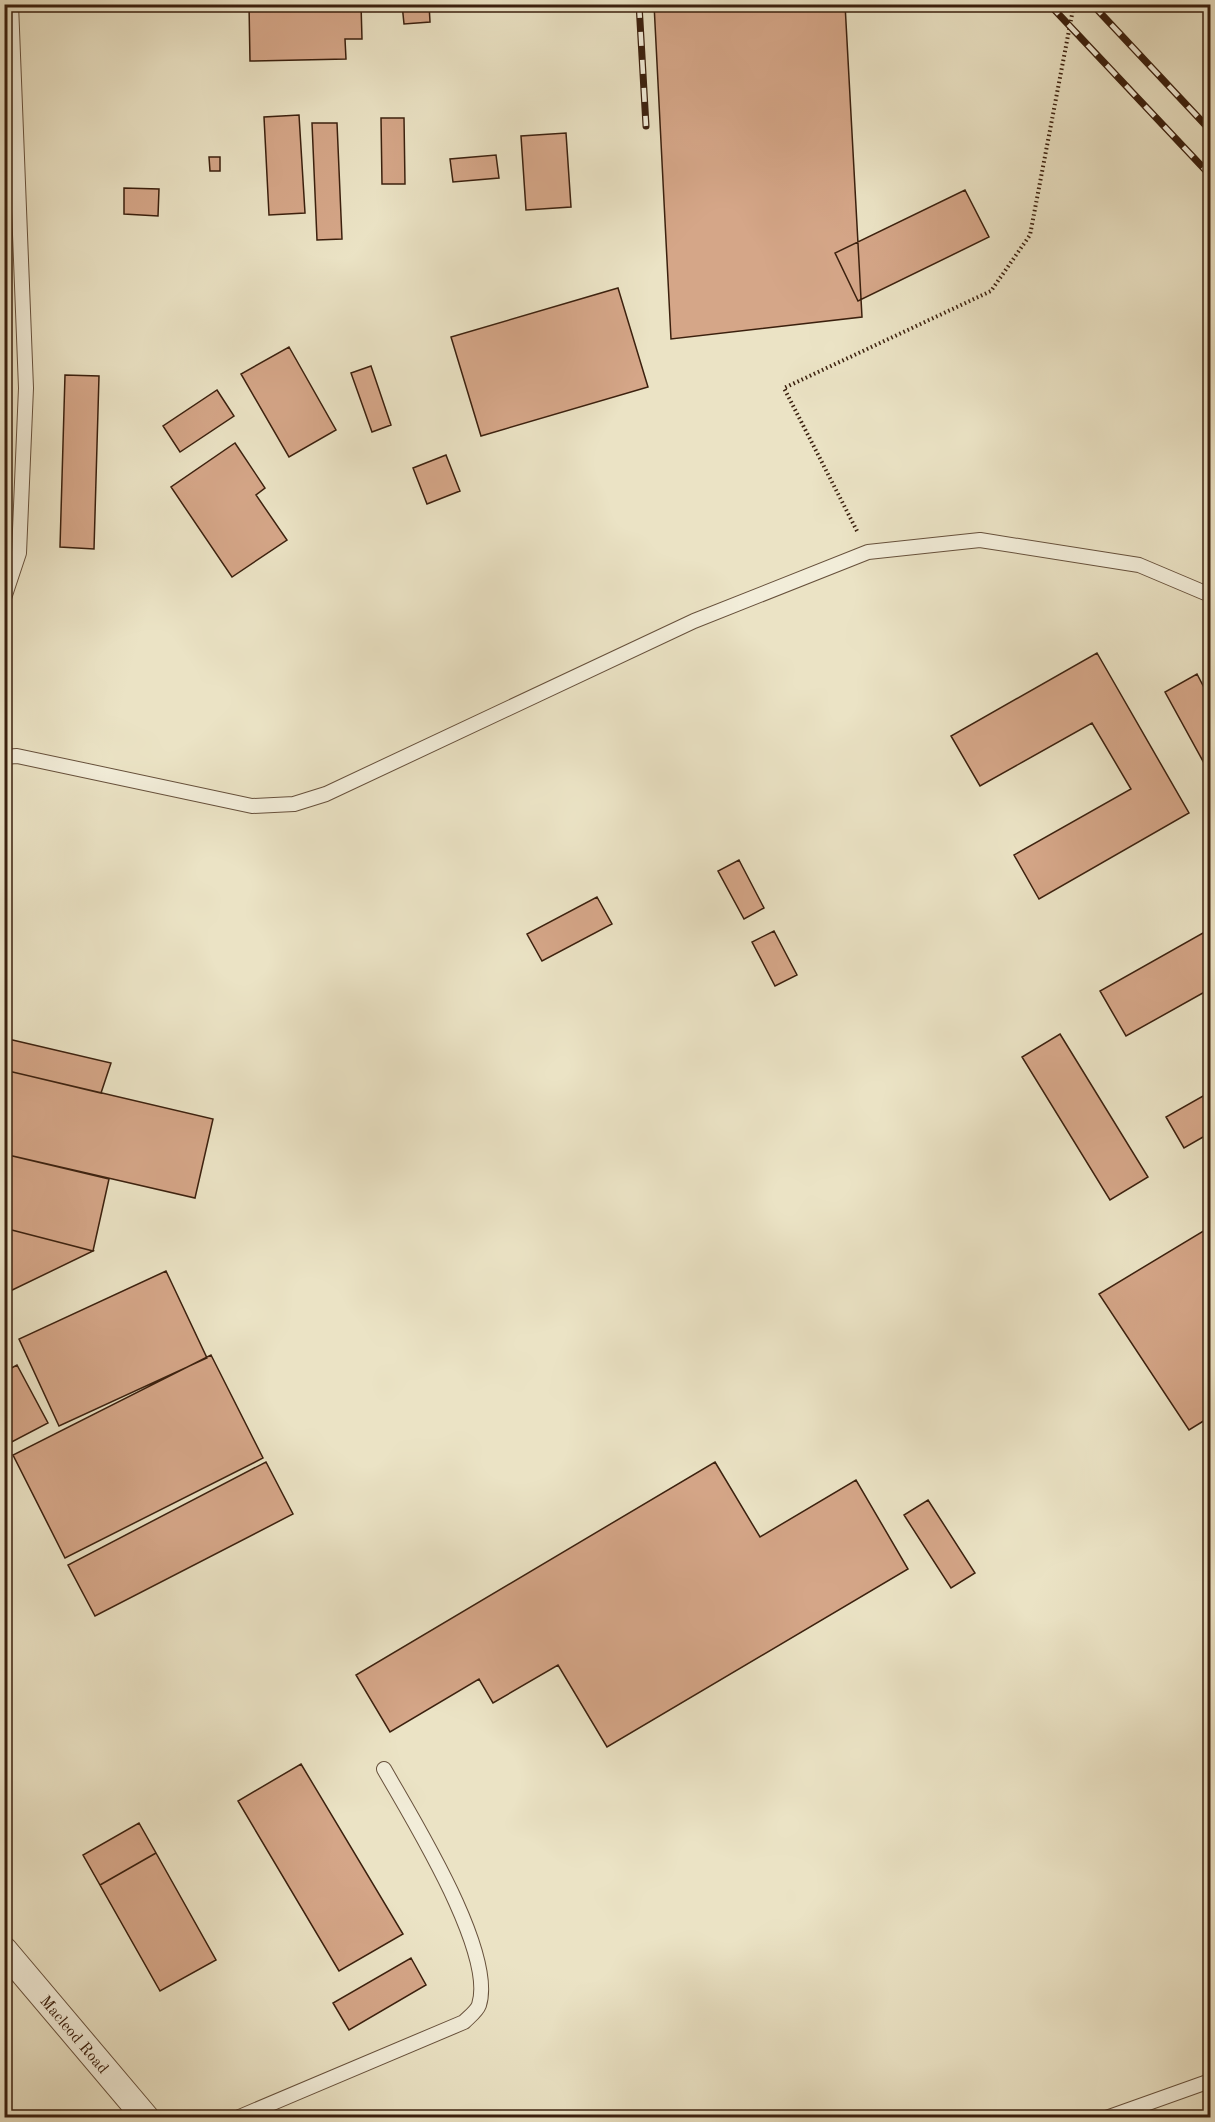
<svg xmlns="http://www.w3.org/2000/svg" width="1215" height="2122" viewBox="0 0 1215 2122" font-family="'Old Standard TT',serif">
<rect width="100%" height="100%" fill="#ebe3c5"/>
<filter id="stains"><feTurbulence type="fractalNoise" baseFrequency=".00333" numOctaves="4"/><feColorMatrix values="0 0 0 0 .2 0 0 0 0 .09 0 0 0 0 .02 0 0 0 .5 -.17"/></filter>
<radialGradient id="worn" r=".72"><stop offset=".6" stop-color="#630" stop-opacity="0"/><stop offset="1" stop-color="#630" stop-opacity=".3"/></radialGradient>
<!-- building -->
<path fill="#d5a688" stroke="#3b200e" stroke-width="1.5" d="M249,4H361L362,39H345L346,59L250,61Z
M402,4H429L430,22L404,24Z
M654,4H845L862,317L671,339Z
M299,115L305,213L269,215L264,117Z
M381,118H404L405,184H382Z
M312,123H337L342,239L317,240Z
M566,133L571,207L526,210L521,136Z
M496,155L499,178L453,182L450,159Z
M209,157H220V171H210Z
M124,188L159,189L158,216L124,214Z
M965,190L989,237L858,301L835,253Z
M618,288L648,387L481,436L451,337Z
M289,347L336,430L289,457L241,374Z
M371,366L391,425L372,432L351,373Z
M65,375L99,376L94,549L60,547Z
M217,390L234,416L180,452L163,426Z
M235,443L265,488L256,495L287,540L232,577L171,487Z
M446,455L460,491L427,504L413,468Z
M1097,653L1189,813L1039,899L1014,855L1131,789L1092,723L980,786L951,736Z
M1197,674L1210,699V774L1165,692Z
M739,860L764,908L744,919L718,871Z
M597,897L612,924L542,961L527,934Z
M1210,929V989L1126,1036L1100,991Z
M774,931L797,975L775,986L752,942Z
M1060,1034L1148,1177L1110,1200L1022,1057Z
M4,1038L111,1063L101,1093L4,1070Z
M4,1070L213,1119L195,1198L4,1154Z
M1210,1092V1133L1184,1148L1166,1117Z
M4,1154L109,1179L93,1251L4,1228Z
M1210,1227V1417L1189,1430L1099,1294Z
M4,1228L93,1251L4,1294Z
M166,1271L207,1358L59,1426L19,1339Z
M211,1355L263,1458L65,1558L13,1455Z
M17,1365L48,1423L4,1446V1372Z
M266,1462L293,1514L95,1616L68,1565Z
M715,1462L760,1537L856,1480L908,1569L607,1747L558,1665L493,1703L479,1679L390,1732L356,1675Z
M928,1500L975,1573L951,1588L904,1515Z
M301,1764L403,1934L339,1971L238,1801Z
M139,1823L156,1853L100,1885L83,1855Z
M156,1853L216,1960L160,1991L100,1885Z
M411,1958L426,1985L349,2030L333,2003Z"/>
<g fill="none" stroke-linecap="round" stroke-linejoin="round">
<!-- lane casing -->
<g stroke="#67513c" stroke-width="16">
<path id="lane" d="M4,598L19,553L26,388L11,4
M4,757L17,756L252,806L294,804L326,794L694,621L868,552L980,540L1139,565L1210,595
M237,2118L464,2022C469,2017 477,2011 479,2005C496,1952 411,1817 384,1769
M1106,2118L1210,2081"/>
</g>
<!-- street casing -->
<g stroke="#67513c" stroke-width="28">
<g id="street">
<path id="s1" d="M4,1950L146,2118"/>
</g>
</g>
<!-- path -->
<path stroke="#3b200e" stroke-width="4" stroke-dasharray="1.5 3" stroke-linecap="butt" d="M857,531L784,388L991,291L1030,235L1074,4"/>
<!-- lane -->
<use href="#lane" stroke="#f2edd9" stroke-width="14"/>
<!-- street -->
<use href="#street" stroke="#f2edd9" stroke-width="26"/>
<!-- rail casing -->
<g stroke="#3b200e" stroke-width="7">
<path id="rail" d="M639,4L646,126
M1049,4L1210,175
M1092,4L1210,130"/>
</g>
<!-- rail -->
<use href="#rail" stroke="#f2edd9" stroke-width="4.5" stroke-dasharray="14" stroke-linecap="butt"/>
</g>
<g text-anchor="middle" stroke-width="5" stroke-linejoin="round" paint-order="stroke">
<!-- street labels -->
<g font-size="16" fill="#3b200e" stroke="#f2edd9">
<text dy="6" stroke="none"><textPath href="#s1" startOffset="110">Macleod Road</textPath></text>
</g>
</g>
<!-- margin -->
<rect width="1215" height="2122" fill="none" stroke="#ebe3c5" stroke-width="24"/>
<rect x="6" y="6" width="1203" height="2110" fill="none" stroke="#3b200e" stroke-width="3"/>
<rect x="12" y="12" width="1191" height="2098" fill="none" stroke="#3b200e" stroke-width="1.5"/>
<rect width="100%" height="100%" filter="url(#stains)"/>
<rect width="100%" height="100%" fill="url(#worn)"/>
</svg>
